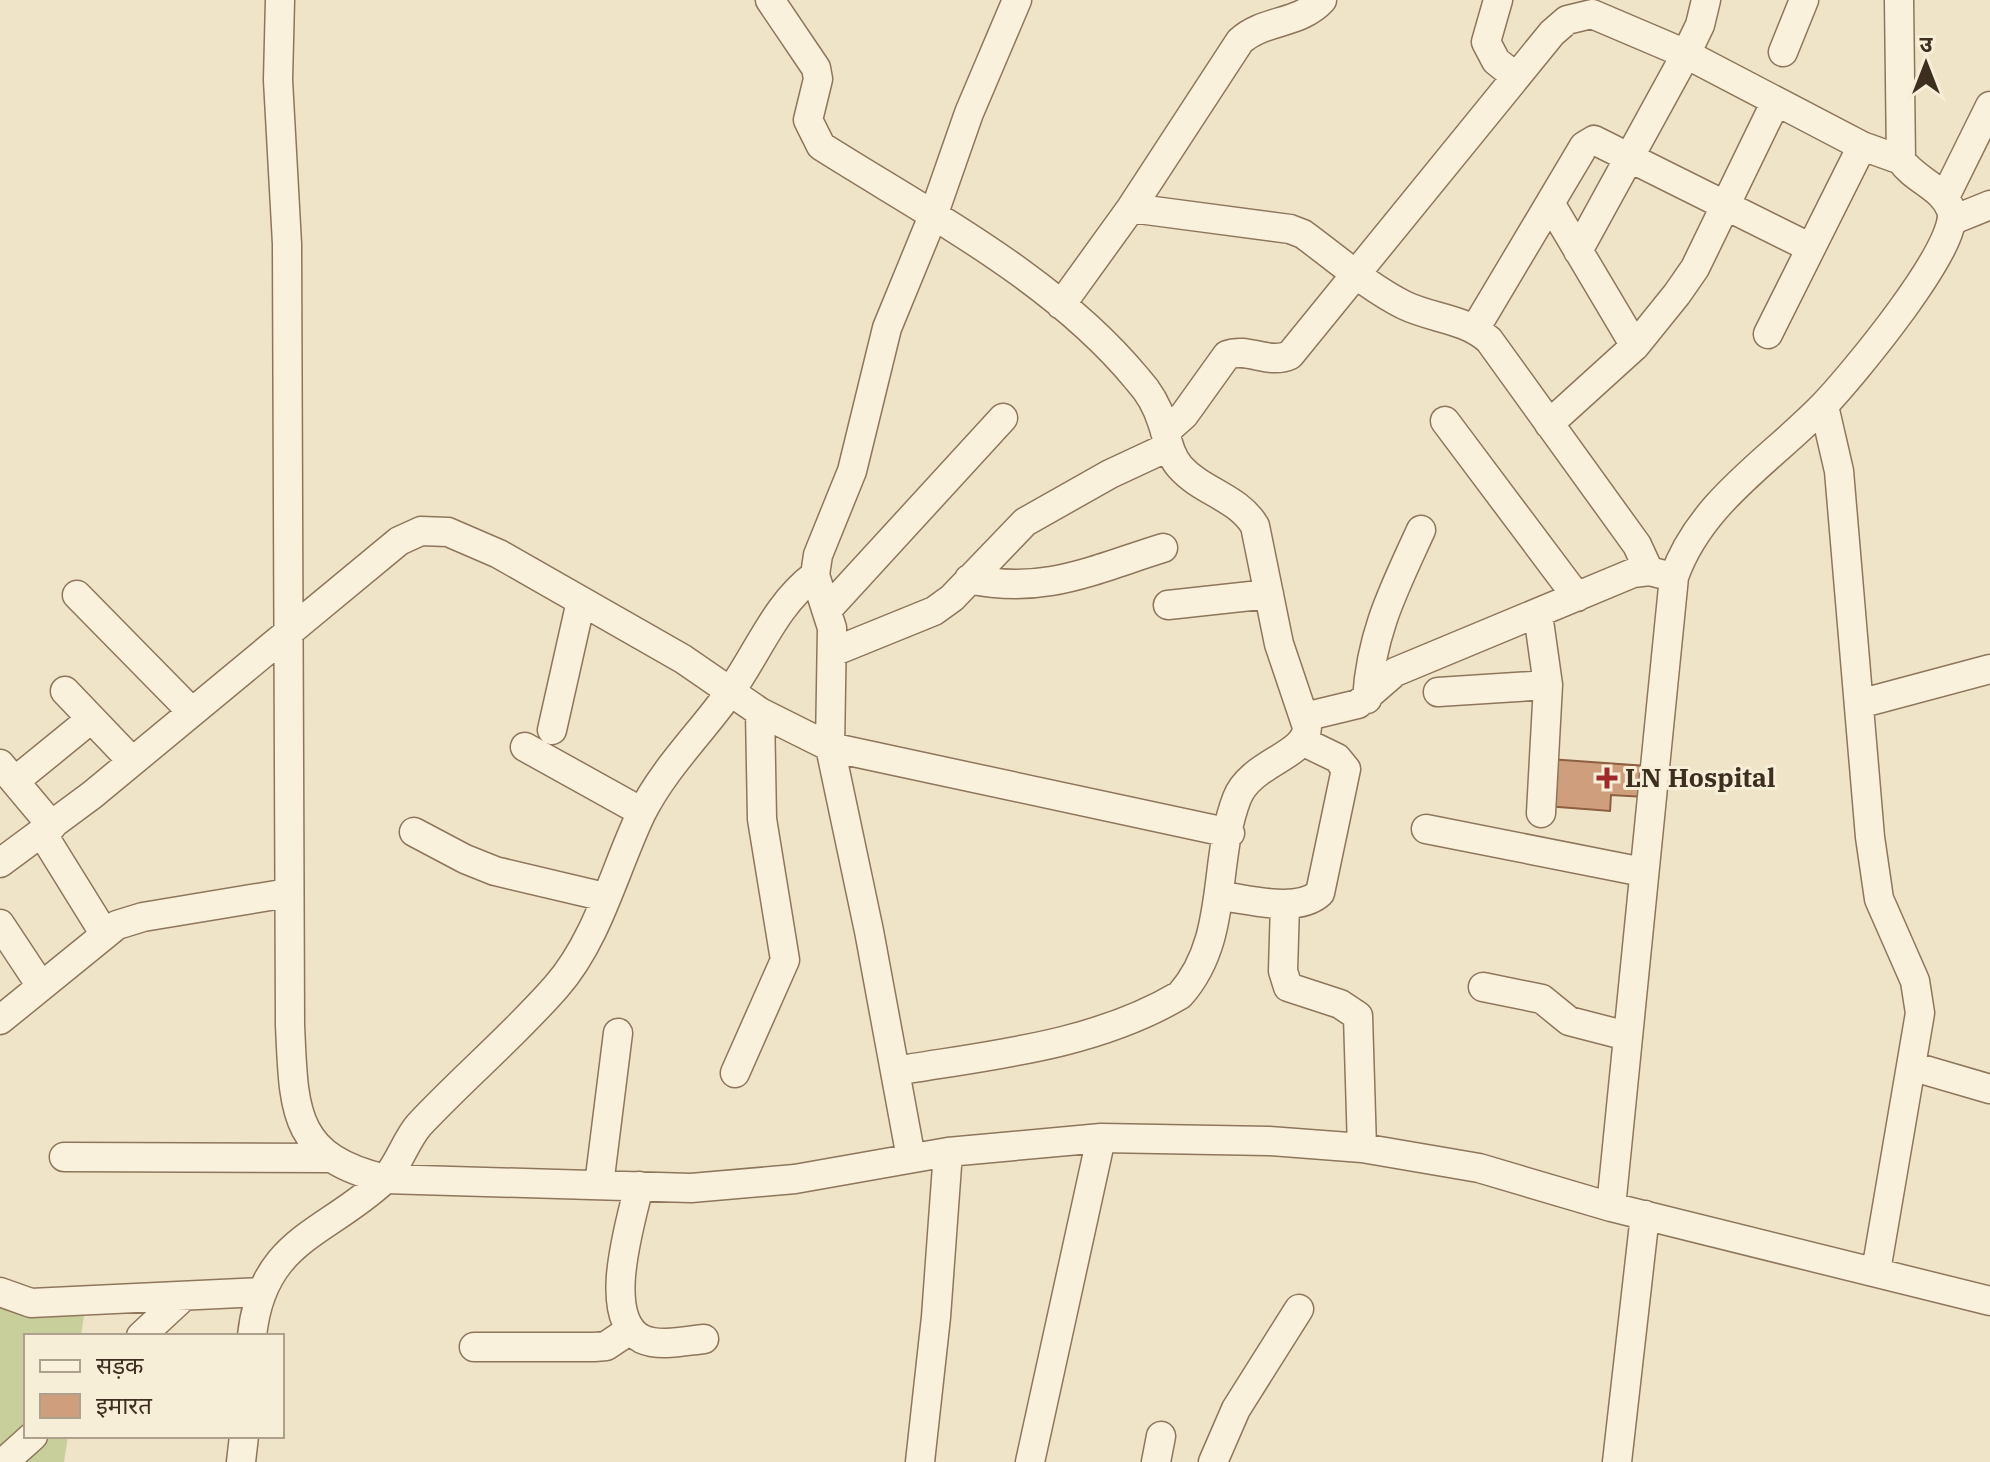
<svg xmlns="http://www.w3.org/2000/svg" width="1990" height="1462" viewBox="0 0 1990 1462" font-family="'IBM Plex Serif','Noto Sans Devanagari',serif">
<rect width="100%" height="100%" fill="#f0e4c8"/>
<!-- green -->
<path fill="#c9cf9b" d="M0,1287L86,1302L81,1336H26V1436H68L64,1462H0Z"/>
<!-- building -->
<path fill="#cf9f7d" stroke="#8d5f41" stroke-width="2" d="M1549,759L1647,766L1645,797L1611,795L1610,811L1546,806Z"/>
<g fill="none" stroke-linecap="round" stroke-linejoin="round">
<!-- minor casing -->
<g stroke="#8d765c" stroke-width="31">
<path id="minor" d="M280,0L278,80L287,244L290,1025C294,1109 291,1157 385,1179L691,1188L795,1179L948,1152L1101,1138L1269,1141L1362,1148L1479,1168L1611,1207L1990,1301
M770,0L816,68L818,79L808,120L821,146C930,215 1055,279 1138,380C1149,392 1157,406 1162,422C1168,438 1168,453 1180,467C1202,492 1238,497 1255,526L1279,644L1307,727C1307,756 1251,762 1237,798C1212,862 1230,939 1180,995C1094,1046 991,1055 895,1071
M1498,0L1486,42L1496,61L1516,77
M1783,52L1804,0
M1945,197L1990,106
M1550,203L1635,346
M1131,208L1290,229L1303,234C1336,258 1368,287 1404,305C1433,319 1464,318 1489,340L1637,545L1649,571
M1953,220L1990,205
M1578,251L1686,54L1700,25L1706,0
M1061,305L1131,208L1240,41C1264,19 1299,25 1322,0
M1475,329L1584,146L1594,140L1811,248
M1768,334L1862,146
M1824,406L1839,471L1870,837L1879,899L1915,981L1920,1013L1876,1271
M1445,421L1577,597
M1549,424L1635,346L1677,294L1695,268L1776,101
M1165,432L1184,415L1227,355C1248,347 1269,365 1290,355L1552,33L1567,20L1592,14L1686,54L1862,146L1901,160
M969,579C1044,595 1092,570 1163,548
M77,595L191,711
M1168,605L1269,594
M827,610L1003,418
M1538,614L1548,685L1541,813
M833,652L934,611L952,598L1025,522L1110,474L1168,447
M65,691L132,761
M1438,692L1548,685
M1367,699C1371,633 1394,589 1421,530
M1859,704L1990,669
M1304,717L1358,704L1395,672L1633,573L1649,571L1665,575
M552,730L581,601
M525,747L642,812
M0,764L52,826
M15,781L91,719
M1426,829L1643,872
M414,832L465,859L495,871L605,897
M42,833L104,933
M0,863L92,795L399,541L421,531L448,532L499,554L683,659L760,712L830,747L1230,833
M1220,896C1248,899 1297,914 1320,893L1346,769L1337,758L1304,742
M1285,904L1283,971L1288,987L1340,1004L1358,1016L1362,1148
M0,924L41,986
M1483,987L1542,999L1569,1021L1627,1036
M0,1020L117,925L143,917L288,893
M1911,1066L1990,1089
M735,1073L785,960L762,819L760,712
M64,1157L328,1158
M911,1158L869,931L830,747L832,628L815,575L818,555L852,471L887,328L933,216L969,113L1017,0
M599,1185L618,1033
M639,1186C631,1222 600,1317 642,1339C659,1347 685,1341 704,1339
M1611,1207L1674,577C1700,502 1771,460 1824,405C1850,378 1963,243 1951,210C1943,187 1914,180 1901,160L1899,0
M0,1292L31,1303L262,1292
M141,1336L183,1297
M252,1336C262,1240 324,1235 383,1181C398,1167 405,1141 419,1125C463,1078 513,1036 556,987C598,939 614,871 641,814C664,768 701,733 730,692C759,651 775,605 815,575
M474,1347H594L606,1346L630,1330
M4,1462L33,1436
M241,1462L244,1436
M920,1462L936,1317L948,1152
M1030,1462L1101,1138
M1156,1462L1161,1436
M1213,1462L1236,1409L1299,1309
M1617,1462L1645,1215"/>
</g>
<!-- minor -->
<use href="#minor" stroke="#faf1dc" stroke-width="28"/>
</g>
<!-- markers -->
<path fill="#9e2a2b" stroke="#f7eed8" stroke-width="3" d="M1603 766h8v8h8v8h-8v8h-8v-8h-8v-8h8z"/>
<g text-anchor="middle" stroke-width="6" stroke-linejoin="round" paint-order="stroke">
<!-- poi labels -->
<g font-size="26" font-weight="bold" fill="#3d2e20" stroke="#f7eed8" text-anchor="start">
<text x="1625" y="787">LN Hospital</text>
</g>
</g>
<!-- legend -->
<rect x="24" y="1334" width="260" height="104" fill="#f7eed8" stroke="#ada18e" stroke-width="2"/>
<rect x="40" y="1360" width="40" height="12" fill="#faf1dc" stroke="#ada18e" stroke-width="2"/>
<text x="96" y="1374" font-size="24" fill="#3d2e20">सड़क</text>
<rect x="40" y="1394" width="40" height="24" fill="#cf9f7d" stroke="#ada18e" stroke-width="2"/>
<text x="96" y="1414" font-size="24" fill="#3d2e20">इमारत</text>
<!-- north arrow -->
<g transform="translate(1926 64)" stroke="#f7eed8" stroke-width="6" paint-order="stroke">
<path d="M0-6L14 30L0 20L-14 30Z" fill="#3d2e20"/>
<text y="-12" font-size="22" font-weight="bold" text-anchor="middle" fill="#3d2e20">उ</text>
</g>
</svg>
